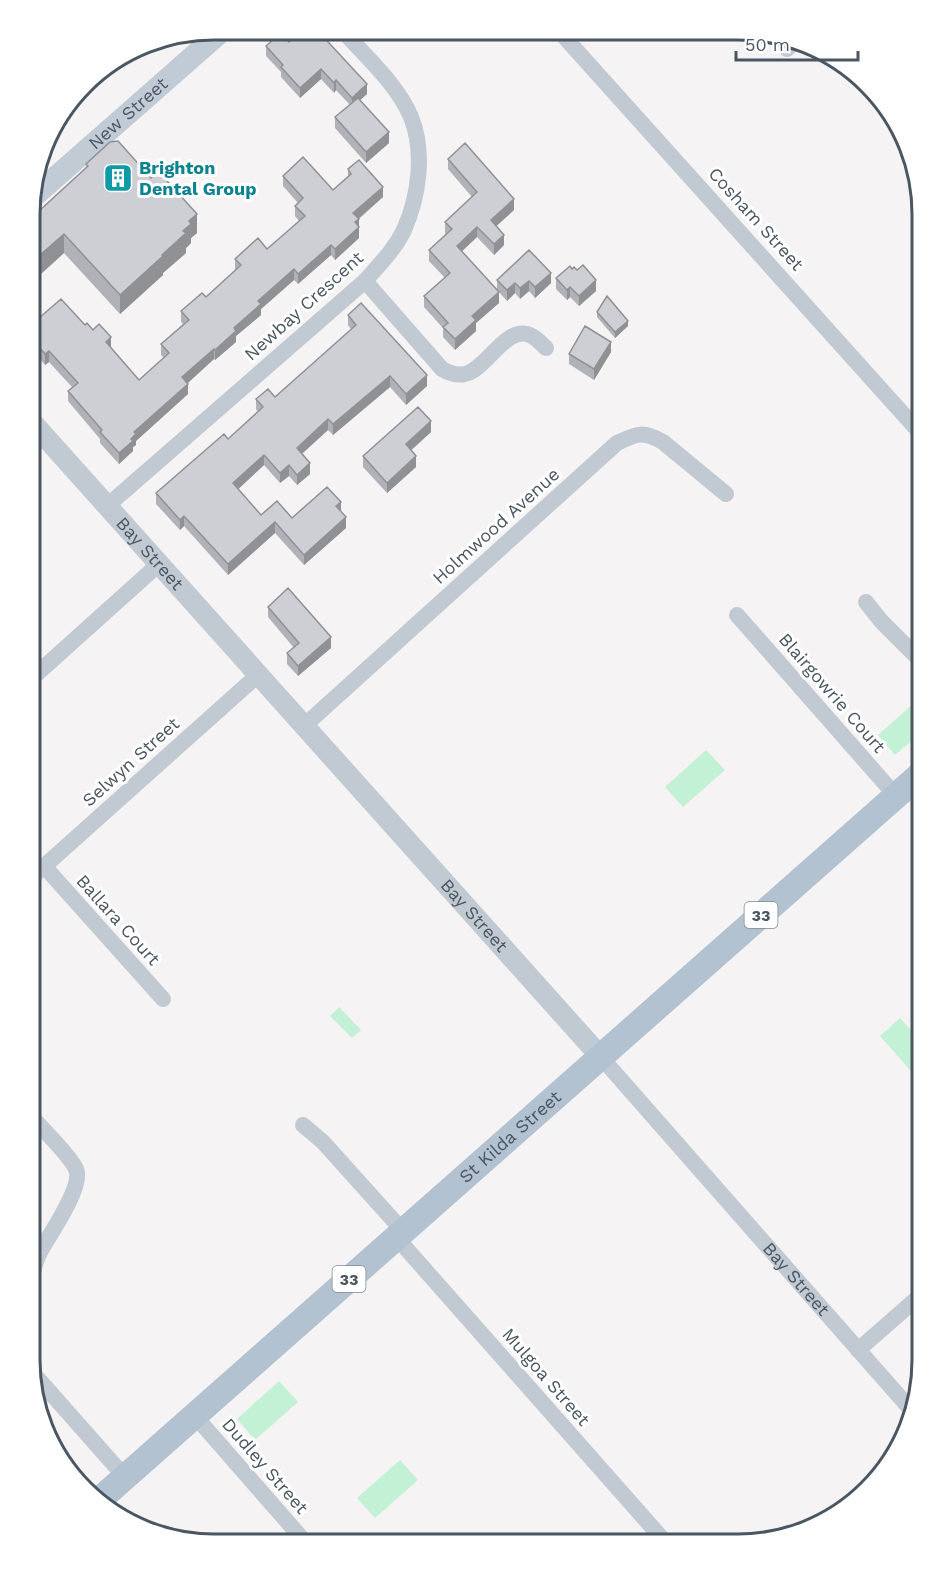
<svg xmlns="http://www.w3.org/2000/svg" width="952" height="1574" viewBox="0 0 952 1574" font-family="'Work Sans',sans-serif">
<rect width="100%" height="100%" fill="#f5f3f3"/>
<!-- green -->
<path fill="#c3f1d5" d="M921,697L922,732L895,755L878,735Z
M706,750L725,770L683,807L665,787Z
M339,1007L361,1030L352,1038L330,1016Z
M900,1018L922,1043V1076L918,1079L880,1036Z
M279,1381L298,1402L255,1440L237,1419Z
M400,1460L418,1480L375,1518L357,1498Z"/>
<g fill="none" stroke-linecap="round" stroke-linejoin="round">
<!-- minor -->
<g stroke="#c1cad2" stroke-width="16">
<path d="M559,31L922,435"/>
<path d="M787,49L792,44"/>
<path d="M365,281L442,369C449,373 457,376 465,374C485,370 505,328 527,334C535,336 541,343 546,348"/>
<path d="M107,506L365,281C379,265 395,249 404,230C419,196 425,152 411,117C398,85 365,56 342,30"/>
<path d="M866,602L881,621L922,662"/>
<path d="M737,615L896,796"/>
<path d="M31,679L159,564"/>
<path d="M304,726L617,443C638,433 643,431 663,442L726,494"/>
<path d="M44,866L163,999"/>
<path d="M31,878L258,675"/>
<path id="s1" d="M600,1056L913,1412"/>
<path d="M303,1125L323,1142L403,1231"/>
<path d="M396,1237L667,1544"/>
<path d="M30,1283C33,1273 35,1261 40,1252C49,1235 84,1187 76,1169C69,1154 42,1129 30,1115"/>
<path d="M858,1350L922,1294"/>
<path d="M33,1373L125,1477"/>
<path d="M195,1416L306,1543"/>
</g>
<!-- tertiary -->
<path stroke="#c1cad2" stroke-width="21" id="s2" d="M31,421L600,1056"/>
<!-- secondary -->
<path stroke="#c1cbd6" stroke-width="22" id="s3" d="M32,198L223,30"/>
<!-- primary -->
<path stroke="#b3c2d1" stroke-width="26" id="s4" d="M98,1501L922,773"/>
</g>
<!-- wall -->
<path fill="#b0b2b7" d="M289,42L367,94L360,100L389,143L366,163L335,128V117L350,105L336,90L334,93L321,79L300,98L281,77V72L266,56V46Z
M448,159L514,210L496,226L504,245L494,255L477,237L462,251L499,303L476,323V331L455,350L443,337V328L424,307V296L445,278L429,261V250L446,234L445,233V222L472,197L448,169Z
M86,164L197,233L191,238V243L186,248V253L163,273V275L120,314L64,253L31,283L32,213L40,210L86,168Z
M348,169L383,197L359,219V238L335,260L331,255L298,284L294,280L261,309V315L236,336V342L215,360L214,359L188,383V394L136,441V445L133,447V451L119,464L100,443V439L68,401V391L72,387L49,362L45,365L31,349V325H85L111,348L139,380L164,358L161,355V344L183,324L181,322V311L206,297L235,270V259L267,249L299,221L295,216V206L298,203L283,186V176L333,190L348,177Z
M529,250L551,283L535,298L529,291L520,299L515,293L507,301L497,290V280Z
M556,278L596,291L579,306L570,297L567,300L556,289Z
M597,312L628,326L615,338L597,317Z
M348,315L427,386L406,405L390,387L333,435L328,430L302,454L310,474L297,485L289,476L280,483L264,465L238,489L261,515L292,518L341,511L346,528L304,565L275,533L228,575L184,526L180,530L156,504V493L228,439L258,412L256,409V399L275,397L351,329L348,325Z
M611,352L594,380L569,364V354Z
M431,432L411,450L416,467L387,493L363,467V456Z
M268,607L331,648L298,676L287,664V653L294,648L268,617Z"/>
<!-- shaded-wall -->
<path fill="#909195" d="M321,69V79L300,98V88Z
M336,80V90L334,93V83Z
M367,84V94L352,107V98Z
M389,132V143L366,163V152Z
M48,138V151L42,157Z
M383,187V197L353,223V213Z
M514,199V210L491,231V220Z
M197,214V233L191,238V243L186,248V253L163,273V275L120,314V295L162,255L183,231L189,221Z
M359,219V238L335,260V249L355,222Z
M477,227V237L457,256V246Z
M64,234V253L31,283V263Z
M504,235V245L494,255V244Z
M331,245V255L298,284V274Z
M294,269V280L261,309V315L236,336V342L215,360V350L234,328L258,301Z
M551,273V283L535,298V287Z
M596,280V291L579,306V296Z
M529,281V291L520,299V288Z
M515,283V293L507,301V290Z
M570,287V297L567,300V290Z
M499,292V303L476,323V331L455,350V339L472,316Z
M628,321V326L615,338V332Z
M111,337V348L106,342Z
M611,342V352L594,380V369Z
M214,349V359L182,388V377Z
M49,351V362L45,365V354Z
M427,375V386L406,405V394Z
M390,376V387L333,435V424Z
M188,384V394L136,441V445L133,447V451L119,464V453L131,439L134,432Z
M328,419V430L297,458V448Z
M431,421V432L406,455V444Z
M264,455V465L233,494V483Z
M416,456V467L387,493V483Z
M310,463V474L297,485V475Z
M289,465V476L280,483V473Z
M341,502V512L336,506Z
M184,516V526L180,530V520Z
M346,517V528L304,565V555Z
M275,522V533L228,575V564Z
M331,637V648L298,676V666Z"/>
<!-- building -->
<path fill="#cdcfd5" stroke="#909195" stroke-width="1.5" d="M302,30H317L367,84L352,98L336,80L334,83L321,69L300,88L281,67L283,65L266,46L281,33L289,42Z
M358,98L389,132L366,152L335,117Z
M118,141L151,178L158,171L197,214L189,221L191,224L183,231L186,233L162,255L163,256L120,295L64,234L31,263L32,213L38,207L40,210L88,166L86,164L110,142Z
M465,143L514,199L491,220L504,235L494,244L477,227L457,246L499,292L472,316L476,320L455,339L443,327L448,323L424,296L450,273L429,250L452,229L445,222L477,192L448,159Z
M303,157L333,190L351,174L348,169L359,160L383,187L353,213L359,219L355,222L359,227L335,249L331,245L298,274L294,269L258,301L261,304L234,328L236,331L215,350L214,349L182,377L188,384L134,432L136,434L131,439L133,441L119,453L100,432L102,430L68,391L78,383L49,351L45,354L31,338V325L61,299L85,325L87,323L93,330L99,324L111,337L106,342L139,380L169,353L161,344L189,320L181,311L202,293L206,297L241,265L235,259L258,238L267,249L305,216L295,206L303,198L283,176Z
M529,250L551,273L535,287L529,281L520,288L515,283L507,290L497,280Z
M583,265L596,280L579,296L570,287L567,290L556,278L570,266L572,269L574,267L577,270Z
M607,296L628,321L615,332L597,312Z
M361,303L427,375L406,394L390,376L333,424L328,419L297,448L310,463L297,475L289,465L280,473L264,455L233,483L261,515L277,501L292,518L327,487L341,502L336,506L346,517L304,555L275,522L228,564L184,516L180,520L156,493L224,434L228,439L263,407L256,399L268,389L275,397L356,325L348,315Z
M585,326L611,342L594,369L569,354Z
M418,407L431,421L406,444L416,456L387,483L363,456Z
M288,588L331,637L298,666L287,653L299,643L268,607Z"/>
<!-- icons -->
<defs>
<g id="building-square" transform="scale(1.5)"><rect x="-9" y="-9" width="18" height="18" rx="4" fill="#0f9aa8" stroke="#fff"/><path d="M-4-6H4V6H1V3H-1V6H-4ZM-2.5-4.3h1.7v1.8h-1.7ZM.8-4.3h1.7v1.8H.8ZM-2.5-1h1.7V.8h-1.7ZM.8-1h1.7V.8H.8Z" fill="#fff"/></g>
</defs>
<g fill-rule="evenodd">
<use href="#building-square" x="118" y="178"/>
</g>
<g text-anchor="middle" stroke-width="6" stroke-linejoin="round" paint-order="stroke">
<!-- shield labels -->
<g fill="#fff" stroke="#808990" stroke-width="1.5">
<rect x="744.5" y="902" width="33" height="26" rx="4.5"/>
<rect x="332.5" y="1266" width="33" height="26" rx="4.5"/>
</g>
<g font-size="16" font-weight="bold" fill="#4a5661">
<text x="761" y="921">33</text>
<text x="349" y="1285">33</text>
</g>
<!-- street labels -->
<g font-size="18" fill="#4a5661" stroke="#fff">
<text dy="6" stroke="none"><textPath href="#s3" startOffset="128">New Street</textPath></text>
<text transform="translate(756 219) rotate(48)" y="6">Cosham Street</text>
<text transform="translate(304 306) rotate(-42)" y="6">Newbay Crescent</text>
<text transform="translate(496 526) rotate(-42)" y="6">Holmwood Avenue</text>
<text dy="6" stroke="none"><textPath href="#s2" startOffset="178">Bay Street</textPath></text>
<text transform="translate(832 693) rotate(49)" y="6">Blairgowrie Court</text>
<text transform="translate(131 762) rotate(-42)" y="6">Selwyn Street</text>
<text dy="6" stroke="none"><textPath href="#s2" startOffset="664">Bay Street</textPath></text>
<text transform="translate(118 920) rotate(48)" y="6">Ballara Court</text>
<text dy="6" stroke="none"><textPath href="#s4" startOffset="550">St Kilda Street</textPath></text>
<text dy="6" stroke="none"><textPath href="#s1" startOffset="297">Bay Street</textPath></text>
<text transform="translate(546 1377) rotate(49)" y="6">Mulgoa Street</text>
<text transform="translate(265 1466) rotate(49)" y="6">Dudley Street</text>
</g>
<!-- culture labels -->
<g font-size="18" font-weight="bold" fill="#0d838f" stroke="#fff" text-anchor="start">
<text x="139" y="174">Brighton<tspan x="139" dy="21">Dental Group</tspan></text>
</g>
</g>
<!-- crop -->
<path d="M0 0H952V1574H0ZM214 40H738A174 174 0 0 1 912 214V1360A174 174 0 0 1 738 1534H214A174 174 0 0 1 40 1360V214A174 174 0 0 1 214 40Z" fill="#fff" fill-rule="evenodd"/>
<path fill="none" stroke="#4a5661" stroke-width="3" d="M214 40H738A174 174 0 0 1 912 214V1360A174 174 0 0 1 738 1534H214A174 174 0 0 1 40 1360V214A174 174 0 0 1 214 40Z"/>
<!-- scale -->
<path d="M736 51v9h122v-9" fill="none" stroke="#4a5661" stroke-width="3"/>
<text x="745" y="51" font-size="18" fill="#4a5661" stroke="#ffffff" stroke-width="4.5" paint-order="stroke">50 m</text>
</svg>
